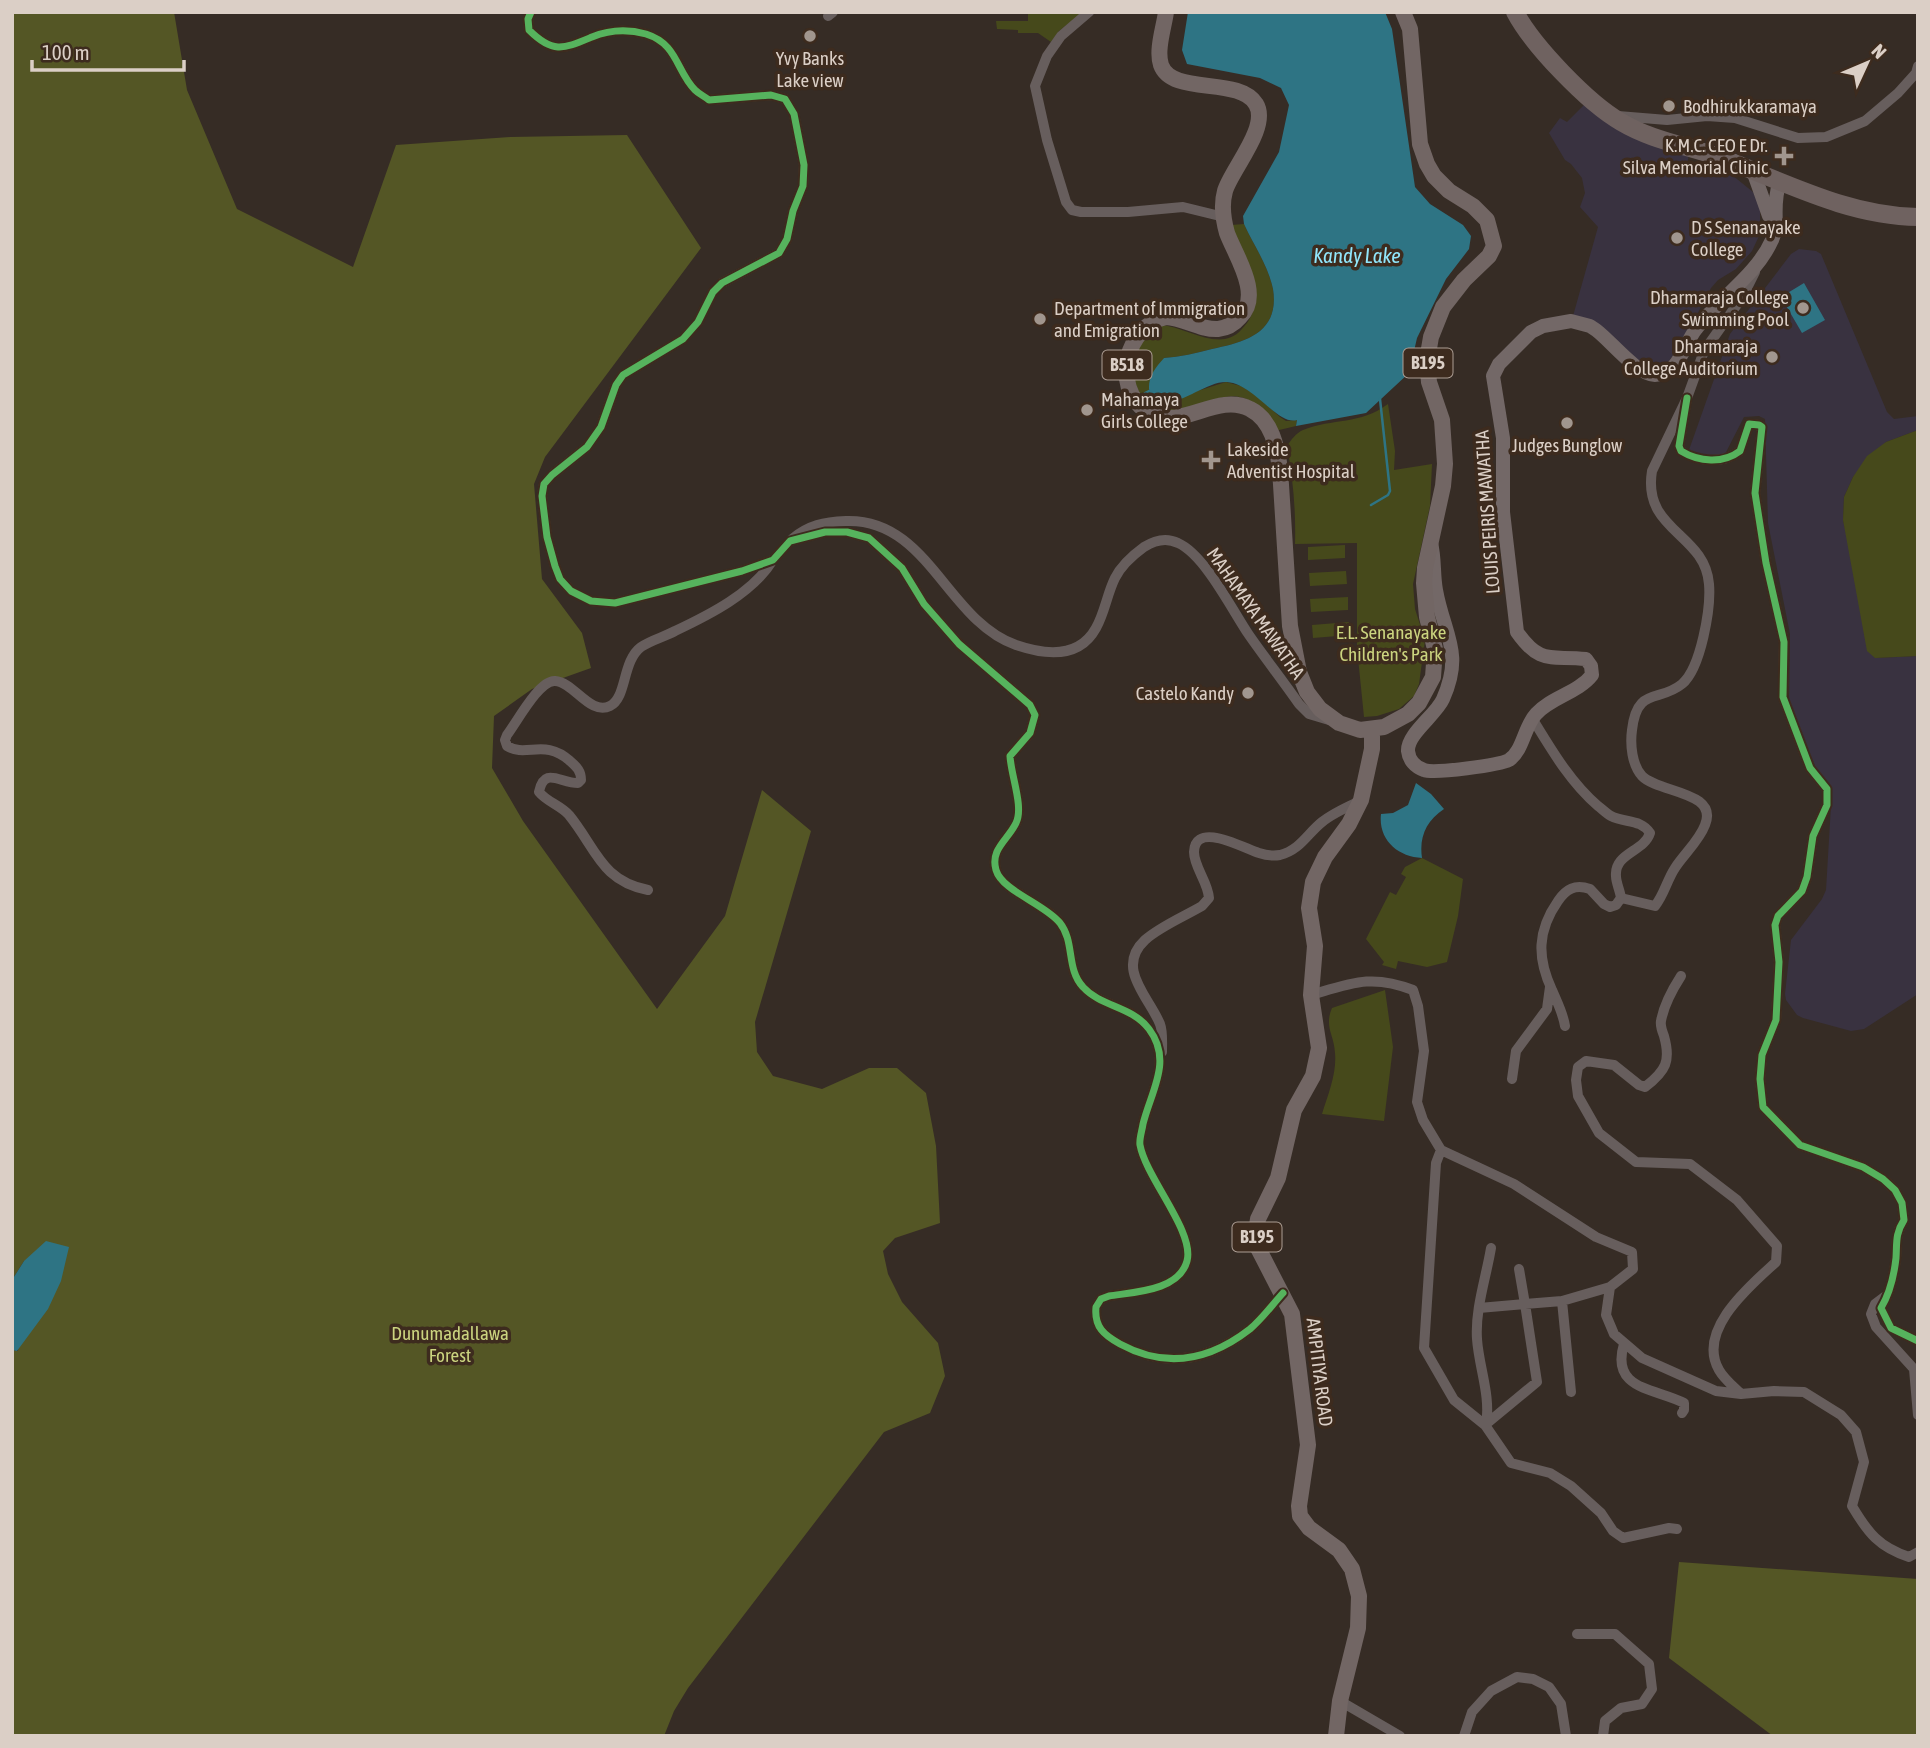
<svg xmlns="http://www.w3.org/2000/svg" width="1930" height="1748" viewBox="0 0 1930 1748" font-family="'Asap Condensed',sans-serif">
<rect width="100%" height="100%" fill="#362c25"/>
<!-- education -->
<path fill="#393240" d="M1588,101L1689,154L1687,165L1732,175L1753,192L1760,205V234L1752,251L1736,269L1718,280L1711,288L1685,337L1669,361L1658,369H1651L1573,316L1598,227L1580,207L1585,193L1582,178L1571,164L1565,160L1549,133L1560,118L1567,122Z
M1799,249L1816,251L1821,254L1887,412L1894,419L1918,416V430L1886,442L1853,477L1844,497L1843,520L1875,658L1918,656V994L1864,1029L1851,1031L1803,1018L1797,1015L1786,1000L1785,994L1791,940L1822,899L1826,890L1831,806L1789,701L1790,634L1768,523L1765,419L1759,416L1744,417L1724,456L1719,461L1689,450L1730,334L1791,254Z"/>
<!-- green -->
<path fill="#46491b" d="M1028,12H1083L1059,31L1051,42L1038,33H1018V30L997,29L996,21H1028Z
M1244,224C1254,246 1268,265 1273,289C1280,333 1245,342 1212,349C1196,353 1180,357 1164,358L1149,389L1150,395L1191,393L1226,382L1241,386L1256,395L1280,417L1286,421L1297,420L1296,426L1275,431C1268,422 1262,411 1254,404C1230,383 1199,411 1173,412C1166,412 1158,410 1151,409C1129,384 1132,370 1140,339L1161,325C1187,327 1220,353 1241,330C1250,321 1254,312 1255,300L1231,225Z
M1388,404L1395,451L1394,470L1432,464L1430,506L1413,584L1415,609L1425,640L1419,684L1414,696L1399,709L1377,716L1364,717L1357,648V543L1295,544C1296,511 1293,479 1287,446C1291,440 1296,433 1303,430C1333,418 1360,425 1388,404Z
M1918,430V656L1875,658L1867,651L1843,520L1844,497L1853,477L1867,456L1886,442Z
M1345,545V558L1308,560V547Z
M1346,571L1347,584L1310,586L1309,573Z
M1348,597V610L1311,612L1310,599Z
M1349,622L1350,635L1313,638L1312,625Z
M1422,858L1463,879L1458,916L1447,962L1427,967L1398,961L1396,969L1382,965L1384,962L1366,939L1390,892L1396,895L1406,877L1401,874L1405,867Z
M1385,990L1393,1047L1384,1121L1322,1114C1328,1095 1337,1073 1335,1053C1334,1034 1324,1027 1332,1008Z"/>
<!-- forest -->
<path fill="#545625" d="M12,12H174L187,90L237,209L353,267L396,145L510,137L627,135L701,248L545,457L534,484L542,579L582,633L591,668L532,689L494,716L492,768L523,821L657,1009L725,916L762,790L811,831L755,1022L757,1052L773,1076L822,1089L869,1068H897L926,1093L936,1146L940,1223L895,1238L883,1251L888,1274L902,1302L938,1343L945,1376L930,1413L884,1432L688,1688L674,1711L664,1736H12V1350L18,1351L24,1261L12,1280Z
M1679,1562L1918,1579V1736H1773L1669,1658Z"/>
<!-- water -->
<path fill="#2e7484" d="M1188,12H1385L1392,29L1415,187L1430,204L1463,225L1471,236L1469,249L1446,279L1417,338L1409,373L1366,413L1296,426L1297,420C1278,426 1254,384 1227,382C1202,381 1171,417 1150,395C1146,380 1154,369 1164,358C1180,357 1196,353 1212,349C1245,342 1280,333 1273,289C1268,265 1254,246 1244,224L1243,216L1279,152L1289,105L1281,88L1260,78L1187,64L1182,50Z
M1804,283L1825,320L1802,333L1781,297Z
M1416,783L1431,794L1444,809C1426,821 1419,837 1422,858C1398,857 1378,840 1381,814L1393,813L1408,805Z
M46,1241L69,1247L61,1281L48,1309L17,1351L12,1350V1280L24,1261Z"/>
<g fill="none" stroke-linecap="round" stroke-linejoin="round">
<!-- stream -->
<path stroke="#2e7484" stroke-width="2.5" d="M1145,393L1149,391
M1371,505L1388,495L1390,491L1380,399"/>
<!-- street -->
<path stroke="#675e5d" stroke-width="10" d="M531,12L528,19L529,30C553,54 563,49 592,37C609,30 628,29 646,34C678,44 676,71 695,90C699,94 704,96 709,100L771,95L785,99L794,114L804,165L803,186L793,211L787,239L779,253L722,283L713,292L698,322L683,339L623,375L616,385L601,427L587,447L552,475L544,484L542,496L547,537L555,566L560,579L571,591L591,601L615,603L742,571L773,560L790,541L825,532H847L869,538L902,568L924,604L959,644L1030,705L1035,715L1030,733L1010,756C1011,776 1024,807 1016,823C1008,840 990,849 996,870C1002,891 1045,904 1060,923C1075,942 1066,969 1083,987C1101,1007 1132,1006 1149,1029C1173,1061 1151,1091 1143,1124C1142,1131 1139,1139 1140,1145C1146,1178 1195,1232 1187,1261C1179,1291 1134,1292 1109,1296L1101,1299L1096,1307C1094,1327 1104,1335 1120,1344C1166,1369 1209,1361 1250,1329C1262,1319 1272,1305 1283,1293
M1089,12L1061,36L1047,56L1035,86L1047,140L1066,202L1072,210L1081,212H1128L1183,207L1224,217
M828,16L833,12
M1618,116L1667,120L1707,116L1735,118L1798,138L1826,137L1865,121L1898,93L1916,73L1918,66
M1687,398L1679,446L1681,451C1699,462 1723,464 1740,451L1749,424L1759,425L1762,427L1755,493L1766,563L1784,642L1783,697L1810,768L1827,789V805L1813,836L1807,877L1802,891L1778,916L1775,925L1779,962L1776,1020L1762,1055L1760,1079L1763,1107L1800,1145L1863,1167L1883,1179L1895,1190L1902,1203L1904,1220C1895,1234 1897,1243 1896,1258C1894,1276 1890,1293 1881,1308L1891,1328L1918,1341
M792,539C809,525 824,522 846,521C928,518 947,621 1016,645C1045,655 1079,659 1096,628C1105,612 1107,594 1115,578C1121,566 1133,555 1144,547C1155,540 1166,537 1178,543C1205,555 1232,610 1249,635C1265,658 1283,681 1299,704L1309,714L1329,720
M1532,718C1551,749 1570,782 1598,806C1602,809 1607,814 1611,816C1625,823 1641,819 1650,833C1644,852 1614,853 1616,876C1616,883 1620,890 1621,898L1616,905L1610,907L1604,904L1590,889C1575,884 1566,889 1558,901C1537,931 1537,958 1552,990C1557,1002 1563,1013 1565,1026
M648,890C601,881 596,848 569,815C560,805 547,802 539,792C544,766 560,783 578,783L581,780C581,771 577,767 570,761C545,738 526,758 507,746L505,740L507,735C517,722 539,680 555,681C574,682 590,716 610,706C627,698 622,661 641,647C651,640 664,637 675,631C709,615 753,593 773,560
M1621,898L1655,906C1664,895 1667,880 1675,868C1684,854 1699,841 1705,825C1719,791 1658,793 1642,776C1632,765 1630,745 1632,730C1637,686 1659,703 1682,684C1701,668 1711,608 1709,584C1705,533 1642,531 1652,471L1687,398L1704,351L1743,296L1755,272
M1681,976C1672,990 1664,1004 1661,1021C1660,1026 1662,1031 1664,1036C1671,1061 1666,1071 1645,1087L1639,1085L1614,1065L1586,1061L1578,1067L1576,1080L1578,1096L1599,1133L1636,1162L1690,1164L1737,1200L1777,1246L1776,1262C1751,1285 1696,1330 1719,1370C1724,1379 1734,1387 1741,1394
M1311,995C1352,983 1372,974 1413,990L1418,1006L1424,1051L1417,1102L1423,1120L1441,1150L1514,1184L1596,1237L1632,1252L1633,1269L1610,1287L1562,1301L1525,1304L1537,1382L1485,1425
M1162,1052C1162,1043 1163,1032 1160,1024C1149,997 1115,968 1145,940C1159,927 1185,916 1202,906L1209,898C1208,882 1194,867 1194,852C1195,820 1245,849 1259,853C1265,855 1274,856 1280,855C1300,850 1307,834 1322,822C1333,813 1347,807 1360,801
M1512,1079L1516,1051L1547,1009L1550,987
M1441,1150L1436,1163L1424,1348L1454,1400L1485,1425L1511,1463L1550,1473L1571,1486L1601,1513L1613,1531L1623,1538L1669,1528L1677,1529
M1610,1287L1606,1315L1614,1334L1642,1358L1716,1391L1741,1394L1774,1391L1804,1392L1841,1415L1856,1432L1864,1462L1852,1506C1868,1533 1879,1547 1909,1557L1918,1552
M1887,1295L1875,1304L1871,1314L1876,1327L1914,1369L1918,1415
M1562,1301L1571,1392
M1479,1308L1525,1304L1519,1269
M1624,1344C1610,1390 1655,1388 1684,1403V1410L1682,1413
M1486,1425C1491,1395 1479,1368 1477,1339C1475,1309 1486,1278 1491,1248
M1577,1634H1615L1649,1664L1652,1689L1642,1704L1621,1708L1605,1721L1603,1736
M1340,1701L1400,1736
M1464,1736L1472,1712L1491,1691L1517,1677L1533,1679L1549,1687L1561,1704L1566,1736"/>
<!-- secondary -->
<path stroke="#736867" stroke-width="14" d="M1753,171L1769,216
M1431,543C1435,559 1433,574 1436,590C1444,635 1464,652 1443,699C1436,715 1407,734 1408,751C1409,760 1415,767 1424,770C1434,774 1500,765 1509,760C1523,751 1524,727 1536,714C1551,697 1578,693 1592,675L1591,666L1586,659C1551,655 1541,666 1517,632L1503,512V438L1493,376L1499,364L1531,332L1543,326L1571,321L1590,326L1596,330C1612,342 1636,374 1655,375C1679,375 1684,344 1696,329C1719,298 1756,276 1772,240C1780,224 1771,204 1780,182"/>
<!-- primary -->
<path stroke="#726664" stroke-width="16" d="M1166,12C1164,27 1156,50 1161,65C1172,96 1239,76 1256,104C1270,127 1231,170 1225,191C1221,205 1223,219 1227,233C1235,255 1263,295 1240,317C1234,324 1228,328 1218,329C1200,330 1184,318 1166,317C1126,326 1111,386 1146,411C1178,434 1216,391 1250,409C1272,420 1277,447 1280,469L1290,626L1299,672L1307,692L1320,709L1339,723L1360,730L1384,727L1408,714L1419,703L1433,677L1435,649L1427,617L1424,583L1425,568L1443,486L1445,464L1442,420L1429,382L1427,360L1431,337L1443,307L1464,280L1489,256L1494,246L1487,220L1473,206L1449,191L1434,176L1427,164L1420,144L1410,29L1403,12
M1336,1736L1340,1701L1358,1628L1359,1596L1352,1569L1339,1550L1309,1528L1300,1516L1299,1506L1308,1445L1292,1314L1258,1248L1256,1231L1258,1219L1278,1178L1294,1110L1313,1076L1319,1048L1311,995L1315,946L1309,908L1313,882L1325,857L1349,824L1361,800L1372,749V730"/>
<!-- highway -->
<path stroke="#6f6260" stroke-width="18" d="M1515,12C1533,46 1588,103 1621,122C1651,140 1684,145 1716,156C1781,180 1846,216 1918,217"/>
<!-- cycleway casing -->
<g stroke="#3d2b1e" stroke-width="11">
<path id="cycleway" d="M531,12L528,19L529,30C553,54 563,49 592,37C609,30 628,29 646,34C678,44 676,71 695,90C699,94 704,96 709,100L771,95L785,99L794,114L804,165L803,186L793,211L787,239L779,253L722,283L713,292L698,322L683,339L623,375L616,385L601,427L587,447L552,475L544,484L542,496L547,537L555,566L560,579L571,591L591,601L615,603L742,571L773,560L790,541L825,532H847L869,538L902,568L924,604L959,644L1030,705L1035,715L1030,733L1010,756C1011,776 1024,807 1016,823C1008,840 990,849 996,870C1002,891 1045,904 1060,923C1075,942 1066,969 1083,987C1101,1007 1132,1006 1149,1029C1173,1061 1151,1091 1143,1124C1142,1131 1139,1139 1140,1145C1146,1178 1195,1232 1187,1261C1179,1291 1134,1292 1109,1296L1101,1299L1096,1307C1094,1327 1104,1335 1120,1344C1166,1369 1209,1361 1250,1329C1262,1319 1272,1305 1283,1293
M1687,398L1679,446L1681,451C1699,462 1723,464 1740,451L1749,424L1759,425L1762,427L1755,493L1766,563L1784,642L1783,697L1810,768L1827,789V805L1813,836L1807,877L1802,891L1778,916L1775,925L1779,962L1776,1020L1762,1055L1760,1079L1763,1107L1800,1145L1863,1167L1883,1179L1895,1190L1902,1203L1904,1220C1895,1234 1897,1243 1896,1258C1894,1276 1890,1293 1881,1308L1891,1328L1918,1341"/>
</g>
<!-- cycleway -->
<use href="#cycleway" stroke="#56b35d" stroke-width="7"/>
</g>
<!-- markers -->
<g fill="#a1968e" stroke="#3d2b1e" stroke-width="2.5">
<circle cx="810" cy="36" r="7"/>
<circle cx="1669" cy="106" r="7"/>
<path d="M1780.5 145.5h7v7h7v7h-7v7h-7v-7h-7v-7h7z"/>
<circle cx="1677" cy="238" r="7"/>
<circle cx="1803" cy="308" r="7"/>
<circle cx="1040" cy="319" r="7"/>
<circle cx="1772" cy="357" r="7"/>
<circle cx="1087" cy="410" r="7"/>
<circle cx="1567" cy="423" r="7"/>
<path d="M1207.5 449.5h7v7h7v7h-7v7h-7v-7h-7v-7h7z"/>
<circle cx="1248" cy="693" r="7"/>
</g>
<g text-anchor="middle" stroke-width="7" stroke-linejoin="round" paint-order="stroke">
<!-- shield labels -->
<g fill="#3d2b1e" stroke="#ac9e94" stroke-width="2">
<rect x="1403.5" y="348.5" width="49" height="29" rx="5"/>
<rect x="1102.5" y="350.5" width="49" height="29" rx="5"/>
<rect x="1232.5" y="1222.5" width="49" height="29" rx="5"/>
</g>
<g font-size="18" font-weight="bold" fill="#dbcfc6">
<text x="1428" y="369">B195</text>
<text x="1127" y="371">B518</text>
<text x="1257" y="1243">B195</text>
</g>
<!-- poi labels -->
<g font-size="19" fill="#dbcfc6" stroke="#3d2b1e" text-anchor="start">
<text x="810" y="65" text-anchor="middle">Yvy Banks<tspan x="810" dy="22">Lake view</tspan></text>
<text x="1683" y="113">Bodhirukkaramaya</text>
<text x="1768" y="152" text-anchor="end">K.M.C. CEO E Dr.<tspan x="1768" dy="22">Silva Memorial Clinic</tspan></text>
<text x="1691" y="234">D S Senanayake<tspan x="1691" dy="22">College</tspan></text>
<text x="1789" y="304" text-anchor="end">Dharmaraja College<tspan x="1789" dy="22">Swimming Pool</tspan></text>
<text x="1054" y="315">Department of Immigration<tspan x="1054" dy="22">and Emigration</tspan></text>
<text x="1758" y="353" text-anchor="end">Dharmaraja<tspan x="1758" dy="22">College Auditorium</tspan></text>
<text x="1101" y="406">Mahamaya<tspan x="1101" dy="22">Girls College</tspan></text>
<text x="1567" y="452" text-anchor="middle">Judges Bunglow</text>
<text x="1227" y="456">Lakeside<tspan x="1227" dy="22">Adventist Hospital</tspan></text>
<text x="1234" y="700" text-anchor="end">Castelo Kandy</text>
</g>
<!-- street labels -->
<g font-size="19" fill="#dbcfc6" stroke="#3d2b1e">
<text transform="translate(1487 512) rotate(-94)" y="7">LOUIS PEIRIS MAWATHA</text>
<text transform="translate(1256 613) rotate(55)" y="7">MAHAMAYA MAWATHA</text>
<text transform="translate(1320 1372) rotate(83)" y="7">AMPITIYA ROAD</text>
</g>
<!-- park labels -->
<g font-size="19" fill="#cbd47f" stroke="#3d2b1e">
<text x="1391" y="639">E.L. Senanayake<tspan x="1391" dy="22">Children's Park</tspan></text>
<text x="450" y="1340">Dunumadallawa<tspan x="450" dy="22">Forest</tspan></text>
</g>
<!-- water labels -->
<g font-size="21" font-style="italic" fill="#91e6fb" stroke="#3d2b1e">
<text x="1357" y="263">Kandy Lake</text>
</g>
</g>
<!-- border -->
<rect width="1930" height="1748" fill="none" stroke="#dbcfc6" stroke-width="28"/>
<!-- north arrow -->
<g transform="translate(1867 63) rotate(46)" stroke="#3d2b1e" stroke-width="5" paint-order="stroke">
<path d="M0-5L12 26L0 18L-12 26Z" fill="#dbcfc6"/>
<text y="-10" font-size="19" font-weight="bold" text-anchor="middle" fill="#dbcfc6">N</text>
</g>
<!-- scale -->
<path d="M32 60v10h152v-10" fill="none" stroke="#dbcfc6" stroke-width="3.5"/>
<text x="42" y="60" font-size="21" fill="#dbcfc6" stroke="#3d2b1e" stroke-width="5" paint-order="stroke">100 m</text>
</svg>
